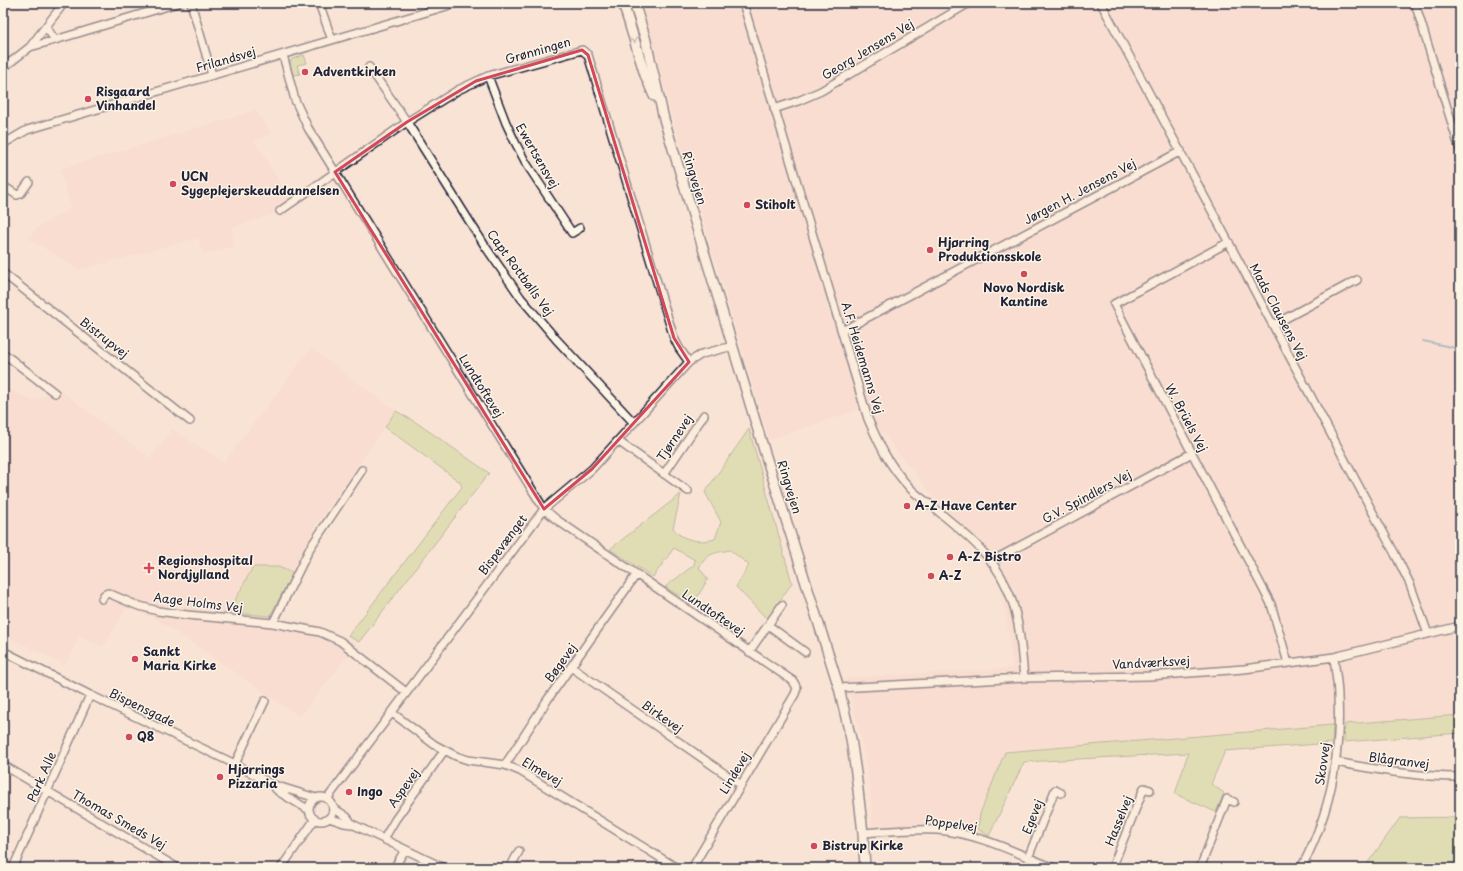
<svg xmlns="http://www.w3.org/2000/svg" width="1463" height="871" viewBox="0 0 1463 871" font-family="'Playpen Sans',sans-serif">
<rect width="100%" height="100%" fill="#f9e3d5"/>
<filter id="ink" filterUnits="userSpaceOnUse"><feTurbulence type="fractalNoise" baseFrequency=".025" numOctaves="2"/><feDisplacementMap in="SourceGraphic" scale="8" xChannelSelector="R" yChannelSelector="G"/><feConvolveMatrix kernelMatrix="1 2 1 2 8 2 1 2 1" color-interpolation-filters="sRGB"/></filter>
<g filter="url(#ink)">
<!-- built -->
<path fill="#f7d6ca" d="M640,3H1460V101L1442,108L1451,136L1460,133V715L1005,752L978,829L989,836L985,845L951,837L921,833L873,837L870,787L860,734L846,678L1013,668L1001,583L863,408L769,440L665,92Z
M256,110L271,133L255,142L291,200L274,214L231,228L235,246L203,255L198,238L79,270L28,238L38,227L71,208L60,169Z
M311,348L396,411L315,527L270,616L308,622L327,629L357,644L300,717L158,620L127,608L103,647L79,637L65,665L3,634V386L33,401L60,390L150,458L172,429L224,462Z"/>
<!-- green -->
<path fill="#c2d68c" stroke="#727c64" d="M304,55L307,63L297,65L300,74L293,75L290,63L292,59Z
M396,411L417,423L489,473L359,642L348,636L462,487L460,482L385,427Z
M749,429L792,583L767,619L736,587L749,565L730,550C714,553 707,553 699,568L708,579L693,604L665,587L694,565L695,560L674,548L653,577L610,549L681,494L673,528C682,541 700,543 715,539L721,522L705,492Z
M253,567H278L293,573L270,616L235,613L231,608Z
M1460,715V733L1344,742L1345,724Z
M1333,725L1332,743L1225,751L1211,784L1224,793L1216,812L1175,794L1188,753L1024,762L989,836L978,829L980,814L1005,752Z
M1460,817V868H1364L1400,818Z"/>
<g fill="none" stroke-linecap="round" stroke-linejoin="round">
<!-- stream -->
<path stroke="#648aa8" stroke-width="2" d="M1423,341L1460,349"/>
<!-- minor casing -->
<g stroke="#22223b" stroke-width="10">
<path id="minor" d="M191,3L212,75
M319,3L332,40
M743,3L868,419C880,446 888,464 909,487C915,494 924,500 932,506C960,530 991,552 1006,586C1020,615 1021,646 1024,678
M1101,3L1395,554L1410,584L1428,634
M1415,3L1460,150
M46,27L55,40
M30,47L55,40L178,3
M283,55L295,100L308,128L544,509L557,520L793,681L797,688L795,694L692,868
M369,67L407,122L485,246L521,298L556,339L634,423
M3,68L30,47L64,3
M488,76L506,123L515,142L526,163L572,233L580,228
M774,109L798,101L821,91L969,3
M3,144L27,130L457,3
M3,186L17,195L21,193L29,182
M280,211L407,122L458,90L488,76L582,50L588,55L674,338L679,348L689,362
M1229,242L1114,304L1271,604L1288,663
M3,273L190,421
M1273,325L1357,280
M842,331L1181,151
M3,353L55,393
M618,441L688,491
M664,474L704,415
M992,561L1192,453
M102,599L104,595L108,593L136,605L158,611L187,615L273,623L320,632L340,641L406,692
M273,623L310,548L362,470
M768,625L805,652
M3,651L90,695L235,764L271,784L279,792L309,810
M749,652L782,605
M571,667L741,785
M839,688L1024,678L1149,676L1244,669L1334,657L1460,626
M391,712L435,745L456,756L468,760L505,765L520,771L677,868
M1336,762C1378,770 1418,777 1460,777
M235,764L265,701
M3,765L178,868
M505,765L548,699L636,575
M271,784L316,798
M309 809a12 12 0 1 1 24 0a12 12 0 1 1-24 0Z
M327,799L544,509L592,469L689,362L702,354L733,346
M333,808L347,817L352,824L444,868
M329,818L344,823L352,824
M863,833C888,831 913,829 937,830C978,833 1016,853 1054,868
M384,839L395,820L444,751
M1028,858L1055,790L1061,793
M13,868L90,695
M281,868L315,819
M394,868L405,850
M510,868L519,851
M1112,868L1144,788L1150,790
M1200,868L1227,799L1234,802
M1301,868C1330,815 1341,757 1338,697C1338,683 1335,670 1334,657"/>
</g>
<!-- major casing -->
<g stroke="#22223b" stroke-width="12">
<path id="major" d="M623,3L645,75L654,96
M634,3L645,37L664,119L764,450L839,688L851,739L856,773L863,833L865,868"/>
</g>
<!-- minor -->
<use href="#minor" stroke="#fcf5e5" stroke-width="7"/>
<!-- major -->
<use href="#major" stroke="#fcf5e5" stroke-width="9"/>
</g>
<!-- one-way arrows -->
<defs><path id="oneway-chevron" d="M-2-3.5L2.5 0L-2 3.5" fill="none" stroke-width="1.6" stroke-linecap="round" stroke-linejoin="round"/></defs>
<use stroke="#9a9698" href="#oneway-chevron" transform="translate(634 40) rotate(73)"/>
</g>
<!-- marked area -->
<path d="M0 0H1463V871H0ZM582,50L588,55L674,338L689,362L592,469L544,509L335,172L407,122L476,81Z" fill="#f9e3d5" fill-opacity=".55" fill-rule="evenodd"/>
<path fill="none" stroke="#d1495b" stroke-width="3" stroke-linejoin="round" d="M582,50L588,55L674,338L689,362L592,469L544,509L335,172L407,122L476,81Z"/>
<!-- markers -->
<g fill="#d1495b" stroke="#fcf5e5" stroke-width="1.5">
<circle cx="305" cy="72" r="4"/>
<circle cx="88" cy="99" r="4"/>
<circle cx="173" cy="184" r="4"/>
<circle cx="747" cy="205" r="4"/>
<circle cx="930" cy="250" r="4"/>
<circle cx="1024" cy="274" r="4"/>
<circle cx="907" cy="506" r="4"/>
<circle cx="950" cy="557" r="4"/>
<path d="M147 562h4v4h4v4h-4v4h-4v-4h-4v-4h4z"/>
<circle cx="931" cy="576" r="4"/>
<circle cx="135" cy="659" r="4"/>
<circle cx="129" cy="737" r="4"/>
<circle cx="220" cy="777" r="4"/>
<circle cx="349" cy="792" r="4"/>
<circle cx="814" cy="846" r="4"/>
</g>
<g text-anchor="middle" stroke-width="3" stroke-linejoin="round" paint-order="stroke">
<!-- street labels -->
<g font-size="12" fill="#22223b" stroke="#fcf5e5">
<text transform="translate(868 50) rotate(-31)" y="4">Georg Jensens Vej</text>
<text transform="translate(538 51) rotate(-16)" y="4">Grønningen</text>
<text transform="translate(226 60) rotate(-16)" y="4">Frilandsvej</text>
<text transform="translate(537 156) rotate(60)" y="4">Ewertsensvej</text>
<text transform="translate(694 178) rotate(73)" y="4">Ringvejen</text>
<text transform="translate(1080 192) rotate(-28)" y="4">Jørgen H. Jensens Vej</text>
<text transform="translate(520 273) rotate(54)" y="4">Capt Rottbølls Vej</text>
<text transform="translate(1278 312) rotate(62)" y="4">Mads Clausens Vej</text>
<text transform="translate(104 338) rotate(38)" y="4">Bistrupvej</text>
<text transform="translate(862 358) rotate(73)" y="4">A.F. Heidemanns Vej</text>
<text transform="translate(481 386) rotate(58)" y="4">Lundtoftevej</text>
<text transform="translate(1186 418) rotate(62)" y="4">W. Brüels Vej</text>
<text transform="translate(675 438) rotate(-56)" y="4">Tjørnevej</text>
<text transform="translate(789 487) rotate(73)" y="4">Ringvejen</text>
<text transform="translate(1087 497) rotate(-28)" y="4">G.V. Spindlers Vej</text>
<text transform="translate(503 545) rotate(-53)" y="4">Bispevænget</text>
<text transform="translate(198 603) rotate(7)" y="4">Aage Holms Vej</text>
<text transform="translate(713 613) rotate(34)" y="4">Lundtoftevej</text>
<text transform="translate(561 663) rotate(-54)" y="4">Bøgevej</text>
<text transform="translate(1151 663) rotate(-3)" y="4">Vandværksvej</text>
<text transform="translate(142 708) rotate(26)" y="4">Bispensgade</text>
<text transform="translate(662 717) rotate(35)" y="4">Birkevej</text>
<text transform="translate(1399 761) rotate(7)" y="4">Blågranvej</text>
<text transform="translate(1323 764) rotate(-82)" y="4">Skovvej</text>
<text transform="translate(542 772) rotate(30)" y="4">Elmevej</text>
<text transform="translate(735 773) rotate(-59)" y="4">Lindevej</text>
<text transform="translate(42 777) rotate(-66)" y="4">Park Alle</text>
<text transform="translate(404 788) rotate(-55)" y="4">Aspevej</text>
<text transform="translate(1033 817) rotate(-68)" y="4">Egevej</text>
<text transform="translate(119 820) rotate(30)" y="4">Thomas Smeds Vej</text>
<text transform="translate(1119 821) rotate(-68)" y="4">Hasselvej</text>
<text transform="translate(951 824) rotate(8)" y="4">Poppelvej</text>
</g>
<!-- poi labels -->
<g font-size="12" font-weight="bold" fill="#22223b" stroke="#fcf5e5" text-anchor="start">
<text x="313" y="76">Adventkirken</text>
<text x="96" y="96">Risgaard<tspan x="96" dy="14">Vinhandel</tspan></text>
<text x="181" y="181">UCN<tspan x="181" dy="14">Sygeplejerskeuddannelsen</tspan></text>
<text x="755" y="209">Stiholt</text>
<text x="938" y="247">Hjørring<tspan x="938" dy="14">Produktionsskole</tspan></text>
<text x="1024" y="292" text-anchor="middle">Novo Nordisk<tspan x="1024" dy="14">Kantine</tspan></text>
<text x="915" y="510">A-Z Have Center</text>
<text x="958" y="561">A-Z Bistro</text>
<text x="158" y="565">Regionshospital<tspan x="158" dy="14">Nordjylland</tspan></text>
<text x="939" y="580">A-Z</text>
<text x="143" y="656">Sankt<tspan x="143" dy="14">Maria Kirke</tspan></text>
<text x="137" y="741">Q8</text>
<text x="228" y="774">Hjørrings<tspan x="228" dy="14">Pizzaria</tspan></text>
<text x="357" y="796">Ingo</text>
<text x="822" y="850">Bistrup Kirke</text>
</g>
</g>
<!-- margin -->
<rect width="1463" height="871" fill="none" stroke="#fcf5e5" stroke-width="16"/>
<rect x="8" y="8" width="1447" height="855" fill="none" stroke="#22223b" stroke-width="1.5" filter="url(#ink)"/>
</svg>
